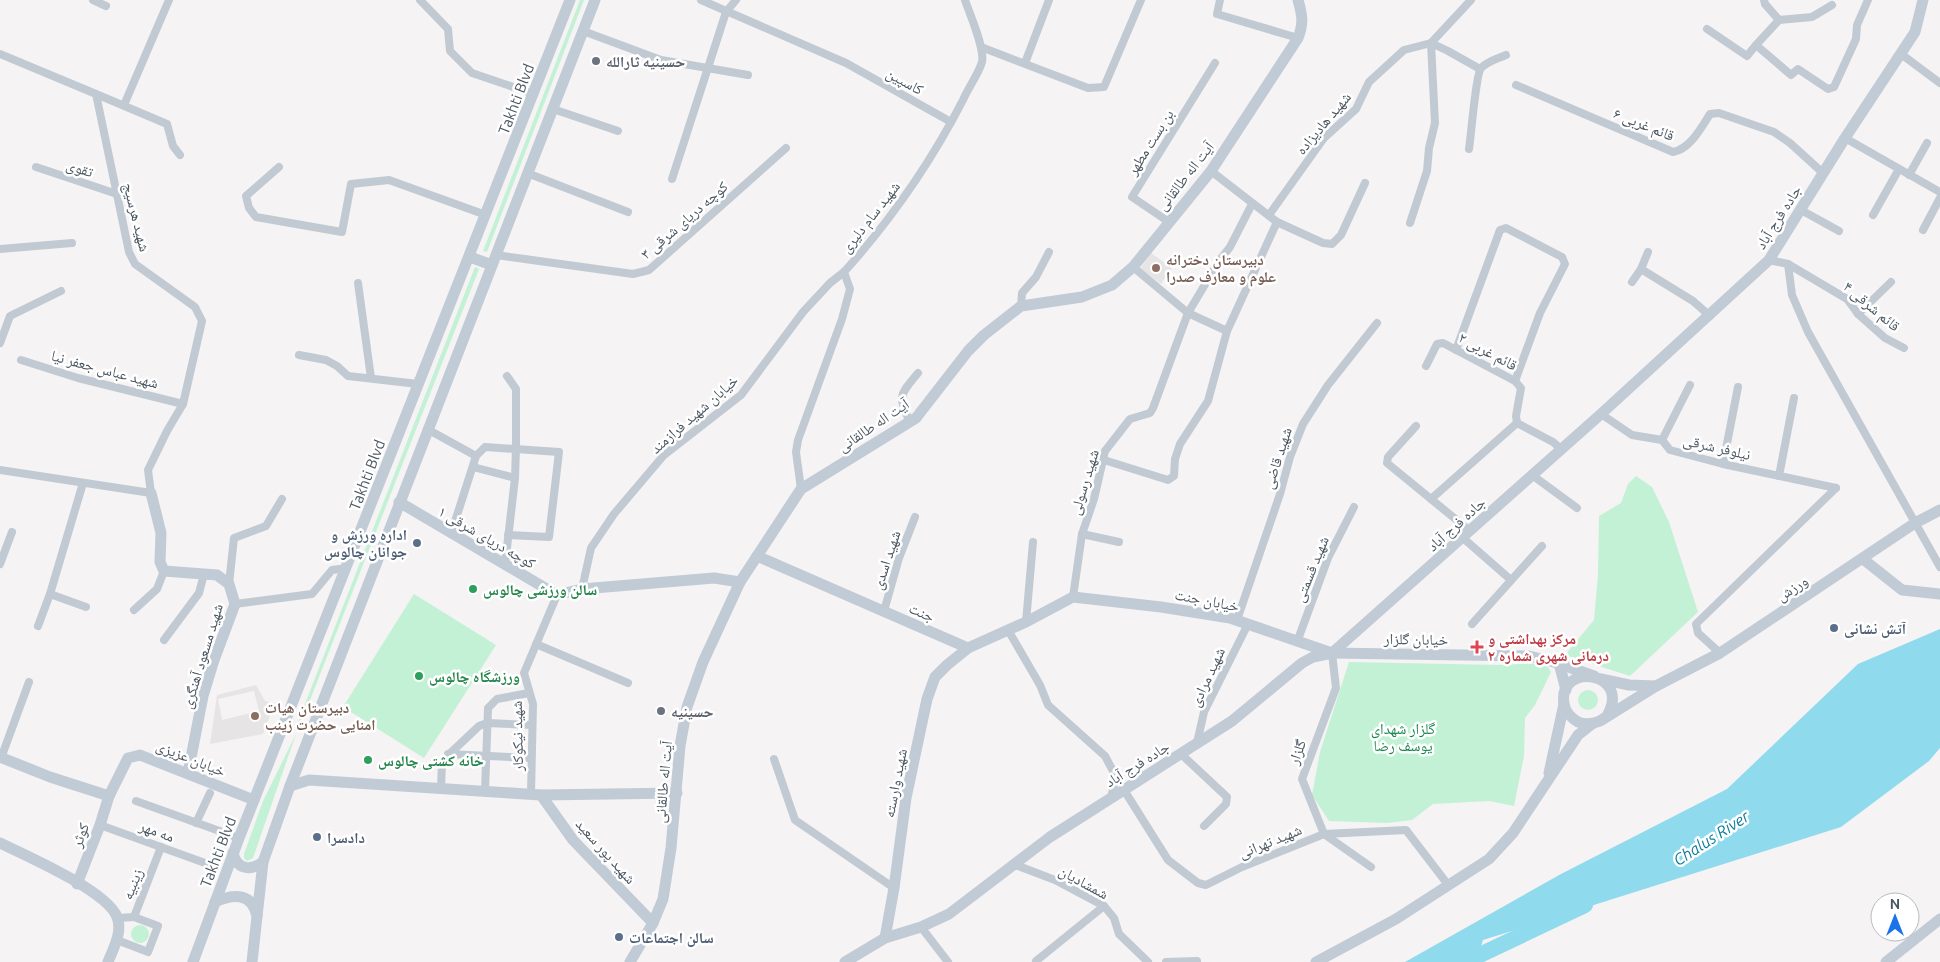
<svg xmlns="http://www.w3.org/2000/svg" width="1940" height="962" font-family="Ubuntu,'Noto Naskh Arabic',sans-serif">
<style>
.education{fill:#e6e4e5;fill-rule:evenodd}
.green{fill:#c3f1d5}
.water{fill:#90daee}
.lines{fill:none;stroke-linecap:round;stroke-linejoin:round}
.river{stroke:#90daee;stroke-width:16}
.street{stroke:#c1cad2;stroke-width:8}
.secondary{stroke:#c1cbd6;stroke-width:11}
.worship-dot{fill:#6b7280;stroke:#fff;stroke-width:2}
.education-dot{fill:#8d6e63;stroke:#fff;stroke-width:2}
.service-dot{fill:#5c6f8a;stroke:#fff;stroke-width:2}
.leisure-dot{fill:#2e9e5b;stroke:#fff;stroke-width:2}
.health-dot{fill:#e0444e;stroke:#fff;stroke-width:2}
.labels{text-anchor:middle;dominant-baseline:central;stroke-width:5;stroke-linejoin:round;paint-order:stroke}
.worship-label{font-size:15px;font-weight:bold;fill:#5b616d;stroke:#fff;text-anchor:start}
.street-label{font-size:15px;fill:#4a5661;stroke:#fff}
.education-label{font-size:15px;font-weight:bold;fill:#785e54;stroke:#fff;text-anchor:start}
.service-label{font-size:15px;font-weight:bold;fill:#4e5e75;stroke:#fff;text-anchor:start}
.leisure-label{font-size:15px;font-weight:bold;fill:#27864d;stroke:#fff;text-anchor:start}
.health-label{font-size:15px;font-weight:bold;fill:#be3a42;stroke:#fff;text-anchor:start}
.park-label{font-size:15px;fill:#17864f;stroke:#fff}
.water-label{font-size:16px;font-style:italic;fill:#0c7c9b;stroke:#fff}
</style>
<rect width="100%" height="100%" fill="#f5f3f3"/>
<!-- education -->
<g class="education">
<path d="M 1151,253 L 1172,268 L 1161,284 L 1140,269 Z"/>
<path d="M 256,685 L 265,701 L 275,703 L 263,734 L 210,744 L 217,695 ZM 254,691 L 259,711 L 222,720 L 218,699 Z"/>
</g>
<!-- green -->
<g class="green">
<path d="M 580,0 L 584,0 L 487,252 L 483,251 Z"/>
<path d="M 475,267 L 479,269 L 301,723 L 298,722 Z"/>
<path d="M 1636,476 L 1652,487 L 1669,522 L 1698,612 L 1630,676 L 1565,655 L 1594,620 L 1598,575 L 1599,516 L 1621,503 L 1628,484 Z"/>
<path d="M 414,594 L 496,645 L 424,758 L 343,707 Z"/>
<path d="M 1349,662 L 1498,665 L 1545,663 L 1551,672 L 1535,705 L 1525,718 L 1524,756 L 1514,806 L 1489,801 L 1433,804 L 1412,820 L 1388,823 L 1329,821 L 1312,795 L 1320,752 Z"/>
<circle cx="1588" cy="700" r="10"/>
<path d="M 296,734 L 253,858 L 247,861 L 244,858 L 244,854 L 263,801 Z"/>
<circle cx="140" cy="934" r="9"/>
</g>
<!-- water -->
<path class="water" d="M 1940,629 L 1940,748 L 1929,761 L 1841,827 L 1483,940 L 1476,962 L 1405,962 L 1561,874 L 1727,789 L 1858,664 Z"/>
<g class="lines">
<!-- river -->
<path class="river" d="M 1465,962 L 1585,905"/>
<!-- street -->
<g class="street">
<path d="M 93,0 L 106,6"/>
<path d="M 420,0 L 448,29 L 450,51 L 472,73 L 534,94"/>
<path d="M 701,0 L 846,63 L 951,122"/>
<path d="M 1220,0 L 1217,14 L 1298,38"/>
<path d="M 1764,0 L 1765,4 L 1779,20"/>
<path d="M 1832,5 L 1812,17 L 1779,20 L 1756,45 L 1791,75 L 1798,69 L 1828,89 L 1834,87 L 1856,39 L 1857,25 L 1868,0"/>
<path d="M 1707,29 L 1747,56 L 1756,45"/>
<path d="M 583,31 L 661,60 L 748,75"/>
<path d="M 981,47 L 1088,88 L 1104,87 L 1141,0"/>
<path d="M 0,54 L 96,94 L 129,252 L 135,264 L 195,307 L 202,321 L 183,404 L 167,431 L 148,470 L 151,493 L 0,470"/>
<path d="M 1901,54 L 1940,83"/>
<path d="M 1025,63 L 1049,0"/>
<path d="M 1516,85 L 1673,152 C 1690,149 1701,128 1710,114 L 1719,113 L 1774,132 L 1790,143 L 1823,173"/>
<path d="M 96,94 L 167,124 L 173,146 L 180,155"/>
<path d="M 124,105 L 169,0"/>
<path d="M 553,109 L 618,131"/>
<path d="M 1845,138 L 1940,192"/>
<path d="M 1469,149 C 1471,136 1476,74 1481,68 C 1488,61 1497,59 1506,55"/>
<path d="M 36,167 L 117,194"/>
<path d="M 279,167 L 246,196 L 249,208 L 256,217 L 342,232 L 351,184 L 389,180 L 486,215"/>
<path d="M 1211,171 L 1277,222 L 1323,243 L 1332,244 L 1341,235 L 1365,183"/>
<path d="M 527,173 L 628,212"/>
<path d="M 1909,175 L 1927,143"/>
<path d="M 672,179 L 726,12 L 736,0"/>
<path d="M 1801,210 L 1839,231"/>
<path d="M 1269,215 L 1324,138 L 1356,109 L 1369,82 L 1404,50 L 1431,43 L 1471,0"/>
<path d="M 1873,215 L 1899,169"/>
<path d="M 1169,222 L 1132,197 L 1215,63"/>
<path d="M 1410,223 L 1427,171 L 1429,148 L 1435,123 L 1431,43 L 1448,51 L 1480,69"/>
<path d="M 1923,230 L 1940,198"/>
<path d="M 0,249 L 72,243"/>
<path d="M 496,255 L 633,274 L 649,270 L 786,148"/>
<path d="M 1769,260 L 1788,264 L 1847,299 L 1858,314 L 1885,338 L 1904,348"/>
<path d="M 1788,264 L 1792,295 L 1808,332 L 1940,567"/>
<path d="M 1133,267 L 1188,313 L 1227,331"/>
<path d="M 1641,269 L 1648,252"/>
<path d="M 1632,282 L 1641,269 L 1693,301 L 1710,316"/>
<path d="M 358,283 L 371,378"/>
<path d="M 1021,306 L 1022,293 L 1036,277 L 1049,252"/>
<path d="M 1858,314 L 1891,282"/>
<path d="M 0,343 L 10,316 L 61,291"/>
<path d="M 1456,350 L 1500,230 L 1506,228 L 1562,257 L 1565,264 L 1540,313 L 1515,381"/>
<path d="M 299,355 L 326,360 L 337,366 L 348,376 L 418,384"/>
<path d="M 21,360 L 78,378 L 183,404"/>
<path d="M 1426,366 L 1437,344 L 1443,343 L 1515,381 L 1521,388 L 1516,416 L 1517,423 L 1553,442 L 1561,449"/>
<path d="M 1601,414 L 1632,435 L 1662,440 L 1670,450 L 1723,464 L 1836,488"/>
<path d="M 910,422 C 897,395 900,395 918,373"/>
<path d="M 1416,426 L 1388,457 L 1387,463 L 1470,531"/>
<path d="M 427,429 L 476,456"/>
<path d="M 1662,440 L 1690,385"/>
<path d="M 1104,460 L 1168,480 L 1174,476 L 1175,459 L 1180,444 L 1208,401 L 1227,331 L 1277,222"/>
<path d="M 1723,464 L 1738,387"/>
<path d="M 473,467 L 515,478"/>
<path d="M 1532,475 L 1577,508"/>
<path d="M 1779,476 L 1794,398"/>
<path d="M 801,489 L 796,452 L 798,440 L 842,319 L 850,289 L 844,272 C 891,220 931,162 963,100 C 968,88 978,75 982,62 C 985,48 970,15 965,0"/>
<path d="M 1431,499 L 1517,423"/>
<path d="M 451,534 L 476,456 L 485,447 L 559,452 L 549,537 L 508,535"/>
<path d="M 1082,534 L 1119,542"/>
<path d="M 1463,538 L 1511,580"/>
<path d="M 0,564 L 12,532"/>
<path d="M 505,565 L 515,478 L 516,447 L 516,389 L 507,376"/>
<path d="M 229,584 L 234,538 L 266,526 L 282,499"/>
<path d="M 582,589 L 591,548 L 614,514 L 664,455 L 741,395 L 803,312 L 830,283 L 844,272"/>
<path d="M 50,594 L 86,607"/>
<path d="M 1073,597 L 1082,534 L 1094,499 L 1105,451 L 1130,419 L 1150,413 L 1153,408 L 1188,313 L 1219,261 L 1230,247 L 1252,204"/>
<path d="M 235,604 L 312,594 L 332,570 L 347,568"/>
<path d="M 134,610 L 157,589 L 164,571"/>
<path d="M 884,611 L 899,558 L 915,517"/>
<path d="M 1237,620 L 1280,494 L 1290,457 L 1303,424 L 1328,385 L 1377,323"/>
<path d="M 1026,622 L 1033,542"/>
<path d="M 1472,624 L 1542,546"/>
<path d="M 38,626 L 50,594 L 83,483"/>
<path d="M 1008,630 L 1040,685 L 1048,705 L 1105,756 L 1113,771 L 1114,785 L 1111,798"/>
<path d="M 164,640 L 199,593 L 204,574"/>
<path d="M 1297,642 L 1328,558 L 1354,507"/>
<path d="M 536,644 L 628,683"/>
<path d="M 1332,653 L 1336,688 L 1302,779 L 1324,834 L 1371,867"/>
<path d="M 1720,653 L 1698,633 L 1696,624 L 1836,488"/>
<path d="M 1197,743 L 1204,712 L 1248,624"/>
<path d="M 448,754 L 531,758"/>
<path d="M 1181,754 L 1227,797 L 1226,804 L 1204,826"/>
<path d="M 1,758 L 29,682"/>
<path d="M 774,759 L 795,820 L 894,888"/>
<path d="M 441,789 L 442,761 L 479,726 L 487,723 L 532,725"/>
<path d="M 1124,790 L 1168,860 L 1198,883 L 1206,885 L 1242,867 L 1324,834 L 1406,830 L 1449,886"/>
<path d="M 485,791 L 488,708 L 497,699 L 529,693"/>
<path d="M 531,794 L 533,704 L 524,673 L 557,595"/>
<path d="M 136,801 L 239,838"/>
<path d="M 196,823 L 210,793"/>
<path d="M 100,825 L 205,863"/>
<path d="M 1013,864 L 1055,880 L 1104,906 L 1114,918 L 1119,934 L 1148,962"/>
<path d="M 118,918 L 134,917 L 161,847"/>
<path d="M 921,927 L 948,962"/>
<path d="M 117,940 L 148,952 L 158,926 L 134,917"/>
<path d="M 1036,961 L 1104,906"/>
<path d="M 1166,962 L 1197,961"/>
</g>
<!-- secondary -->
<g class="secondary">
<path d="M 470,257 L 492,265"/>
<path d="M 151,493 L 161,533 L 160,562 L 164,571 L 217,575 L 229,584 L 235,604 L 214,660 L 203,696 L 188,773"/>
<path d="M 399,502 L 557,595 L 582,589 L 714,578 L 740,582"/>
<path d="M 757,556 L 968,648 L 1026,622 L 1073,597 L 1161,607 L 1230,618 L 1332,653 L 1529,656 L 1554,662 L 1594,676"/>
<path d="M 1863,559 L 1902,590 L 1940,594"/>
<path d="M 1559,663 L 1566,690"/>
<path d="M 1601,679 L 1629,685 L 1656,686"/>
<path d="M 1607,716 C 1633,671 1557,661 1564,704 C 1565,711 1571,718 1578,722 C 1585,725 1593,724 1600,721 L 1656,686 L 1720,653 L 1915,523 L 1940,510"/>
<path d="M 0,757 L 50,777 L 109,796"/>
<path d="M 1549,773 L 1564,704"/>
<path d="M 290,786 L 309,780 L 541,795 L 677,793"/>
<path d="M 541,795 L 573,840 L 653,923"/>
<path d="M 0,843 C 27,856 107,891 117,917 C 123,932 113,949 108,962"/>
<path d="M 233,853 C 237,870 251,871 263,862"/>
<path d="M 77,884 L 100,825 L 109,796 L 128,758 L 140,755 L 254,800"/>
<path d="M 215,902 C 233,894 252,892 257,916"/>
<path d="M 885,938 L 894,888 L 906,798 L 927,699 L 935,677 L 947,665 L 968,648"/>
<path d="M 193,962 L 239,838 L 570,0"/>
<path d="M 252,962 L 263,862 L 290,786 L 595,0"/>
<path d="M 630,962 L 653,923 L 663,899 L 671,848 L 680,746 L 687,707 L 703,662 L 740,582 L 801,489 L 916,418 L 968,351 L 984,335 L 1021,306 L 1082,297 L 1112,285 L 1133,267 L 1211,171 L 1298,38 C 1304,23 1302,14 1298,0"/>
<path d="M 845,962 L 885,938 L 921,927 L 949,914 L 1050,837 L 1232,721 L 1302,663 L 1313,657 L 1332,653 L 1601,414 L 1769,260 L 1845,138 L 1915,32 L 1923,0"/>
<path d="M 1316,962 L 1396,919 L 1489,859 L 1513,833 L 1578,735 L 1592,724"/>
<path d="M 1886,962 L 1940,919"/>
</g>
</g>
<!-- markers -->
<g class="worship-dot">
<circle cx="596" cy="61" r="5"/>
<circle cx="661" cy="711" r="5"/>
</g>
<g class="education-dot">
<circle cx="1156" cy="268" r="5"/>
<circle cx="255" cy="716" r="5"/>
</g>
<g class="service-dot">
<circle cx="417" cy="543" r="5"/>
<circle cx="1834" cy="628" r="5"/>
<circle cx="317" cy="837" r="5"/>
<circle cx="619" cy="937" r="5"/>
</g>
<g class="leisure-dot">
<circle cx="473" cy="589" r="5"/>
<circle cx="419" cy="676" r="5"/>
<circle cx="368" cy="760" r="5"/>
</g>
<path class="health-dot" d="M1474.5 639.5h5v5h5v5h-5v5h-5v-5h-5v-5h5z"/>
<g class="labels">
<!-- worship labels -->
<g class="worship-label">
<text x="606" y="61">حسینیه ثارالله</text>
<text x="671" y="711">حسینیه</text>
</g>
<!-- street labels -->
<g class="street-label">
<text transform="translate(905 81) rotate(29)">کاسپين</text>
<text transform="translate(516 99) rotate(-69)">Takhti Blvd</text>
<text transform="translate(1323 123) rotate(-50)">شهید هادیزاده</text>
<text transform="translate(1644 124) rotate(22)">قائم غربی ۶</text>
<text transform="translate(1150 142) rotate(-58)">بن بست مطهر</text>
<text transform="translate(80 168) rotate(18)">تقوی</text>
<text transform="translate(1185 176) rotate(-52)">آیت اله طالقانی</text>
<text transform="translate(137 217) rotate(76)">شهید هرسیج</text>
<text transform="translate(870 217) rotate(-52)">شهید سام دلیری</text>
<text transform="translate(1778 217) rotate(-58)">جاده فرج آباد</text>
<text transform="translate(684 220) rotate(-41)">کوچه دریای شرقی ۳</text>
<text transform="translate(1872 306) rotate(40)">قائم شرقی ۴</text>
<text transform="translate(1488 351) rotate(28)">قائم غربی ۲</text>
<text transform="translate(105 369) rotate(15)">شهید عباس جعفر نیا</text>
<text transform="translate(694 414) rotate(-41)">خیابان شهید فرازمند</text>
<text transform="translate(873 425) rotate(-34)">آیت اله طالقانی</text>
<text transform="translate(1717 447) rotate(13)">نیلوفر شرقی</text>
<text transform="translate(1277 458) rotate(-72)">شهید قاضی</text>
<text transform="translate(367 475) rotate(-69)">Takhti Blvd</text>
<text transform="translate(1084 482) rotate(-73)">شهید رسولی</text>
<text transform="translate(1456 524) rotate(-42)">جاده فرج آباد</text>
<text transform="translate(487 537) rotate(30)">کوچه دریای شرقی ۱</text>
<text transform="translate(886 560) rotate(-72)">شهید اسدی</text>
<text transform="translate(1311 569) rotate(-68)">شهید قسمتی</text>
<text transform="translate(1792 588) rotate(-33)">ورزش</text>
<text transform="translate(1207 600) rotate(11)">خیابان جنت</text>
<text transform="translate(922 612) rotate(24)">جنت</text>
<text transform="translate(1416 639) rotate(1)">خیابان گلزار</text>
<text transform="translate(202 656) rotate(-73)">شهید مسعود آهنگری</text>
<text transform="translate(1207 677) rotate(-65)">شهید مرادی</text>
<text transform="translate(517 736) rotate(-91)">شهید نیکوکار</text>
<text transform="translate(1297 752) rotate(-70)">گلزار</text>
<text transform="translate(191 758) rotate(22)">خیابان عزیزی</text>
<text transform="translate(1137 764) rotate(-32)">جاده فرج آباد</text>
<text transform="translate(663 782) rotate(-85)">آیت اله طالقانی</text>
<text transform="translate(895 783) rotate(-79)">شهید وارسته</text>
<text transform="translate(157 831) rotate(20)">مه مهر</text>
<text transform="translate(80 835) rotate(-69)">کوثر</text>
<text transform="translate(1270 841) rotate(-22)">شهید تهرانی</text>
<text transform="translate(606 851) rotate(48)">شهید پور سعید</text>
<text transform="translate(218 852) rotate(-69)">Takhti Blvd</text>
<text transform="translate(1084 882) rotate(29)">شمشادیان</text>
<text transform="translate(132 884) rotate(-68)">زینبیه</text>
</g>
<!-- education labels -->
<g class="education-label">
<text x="1166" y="259">دبیرستان دخترانه<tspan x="1166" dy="17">علوم و معارف صدرا</tspan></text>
<text x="265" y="707">دبیرستان هیات<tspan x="265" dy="17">امنایی حضرت زینب</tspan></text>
</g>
<!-- service labels -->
<g class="service-label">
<text x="407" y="534" text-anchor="end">اداره ورزش و<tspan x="407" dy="17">جوانان چالوس</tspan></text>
<text x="1844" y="628">آتش نشانی</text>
<text x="327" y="837">دادسرا</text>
<text x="629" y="937">سالن اجتماعات</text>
</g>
<!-- leisure labels -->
<g class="leisure-label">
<text x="483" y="589">سالن ورزشی چالوس</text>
<text x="429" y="676">ورزشگاه چالوس</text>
<text x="378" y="760">خانه کشتی چالوس</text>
</g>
<!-- health labels -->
<g class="health-label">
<text x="1488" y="638">مرکز بهداشتی و<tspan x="1488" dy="17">درمانی شهری شماره ۲</tspan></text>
</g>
<!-- park labels -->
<g class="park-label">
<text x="1403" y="728">گلزار شهدای<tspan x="1403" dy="17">یوسف رضا</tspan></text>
</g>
<!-- water labels -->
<g class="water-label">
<text transform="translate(1711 838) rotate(-33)">Chalus River</text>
</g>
</g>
<!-- north arrow -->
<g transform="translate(1895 917)"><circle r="24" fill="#ffffff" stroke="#b7bbc0"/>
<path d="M0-4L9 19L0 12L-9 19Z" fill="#1a73e8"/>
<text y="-8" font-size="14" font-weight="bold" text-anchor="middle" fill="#4a5661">N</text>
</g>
</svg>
